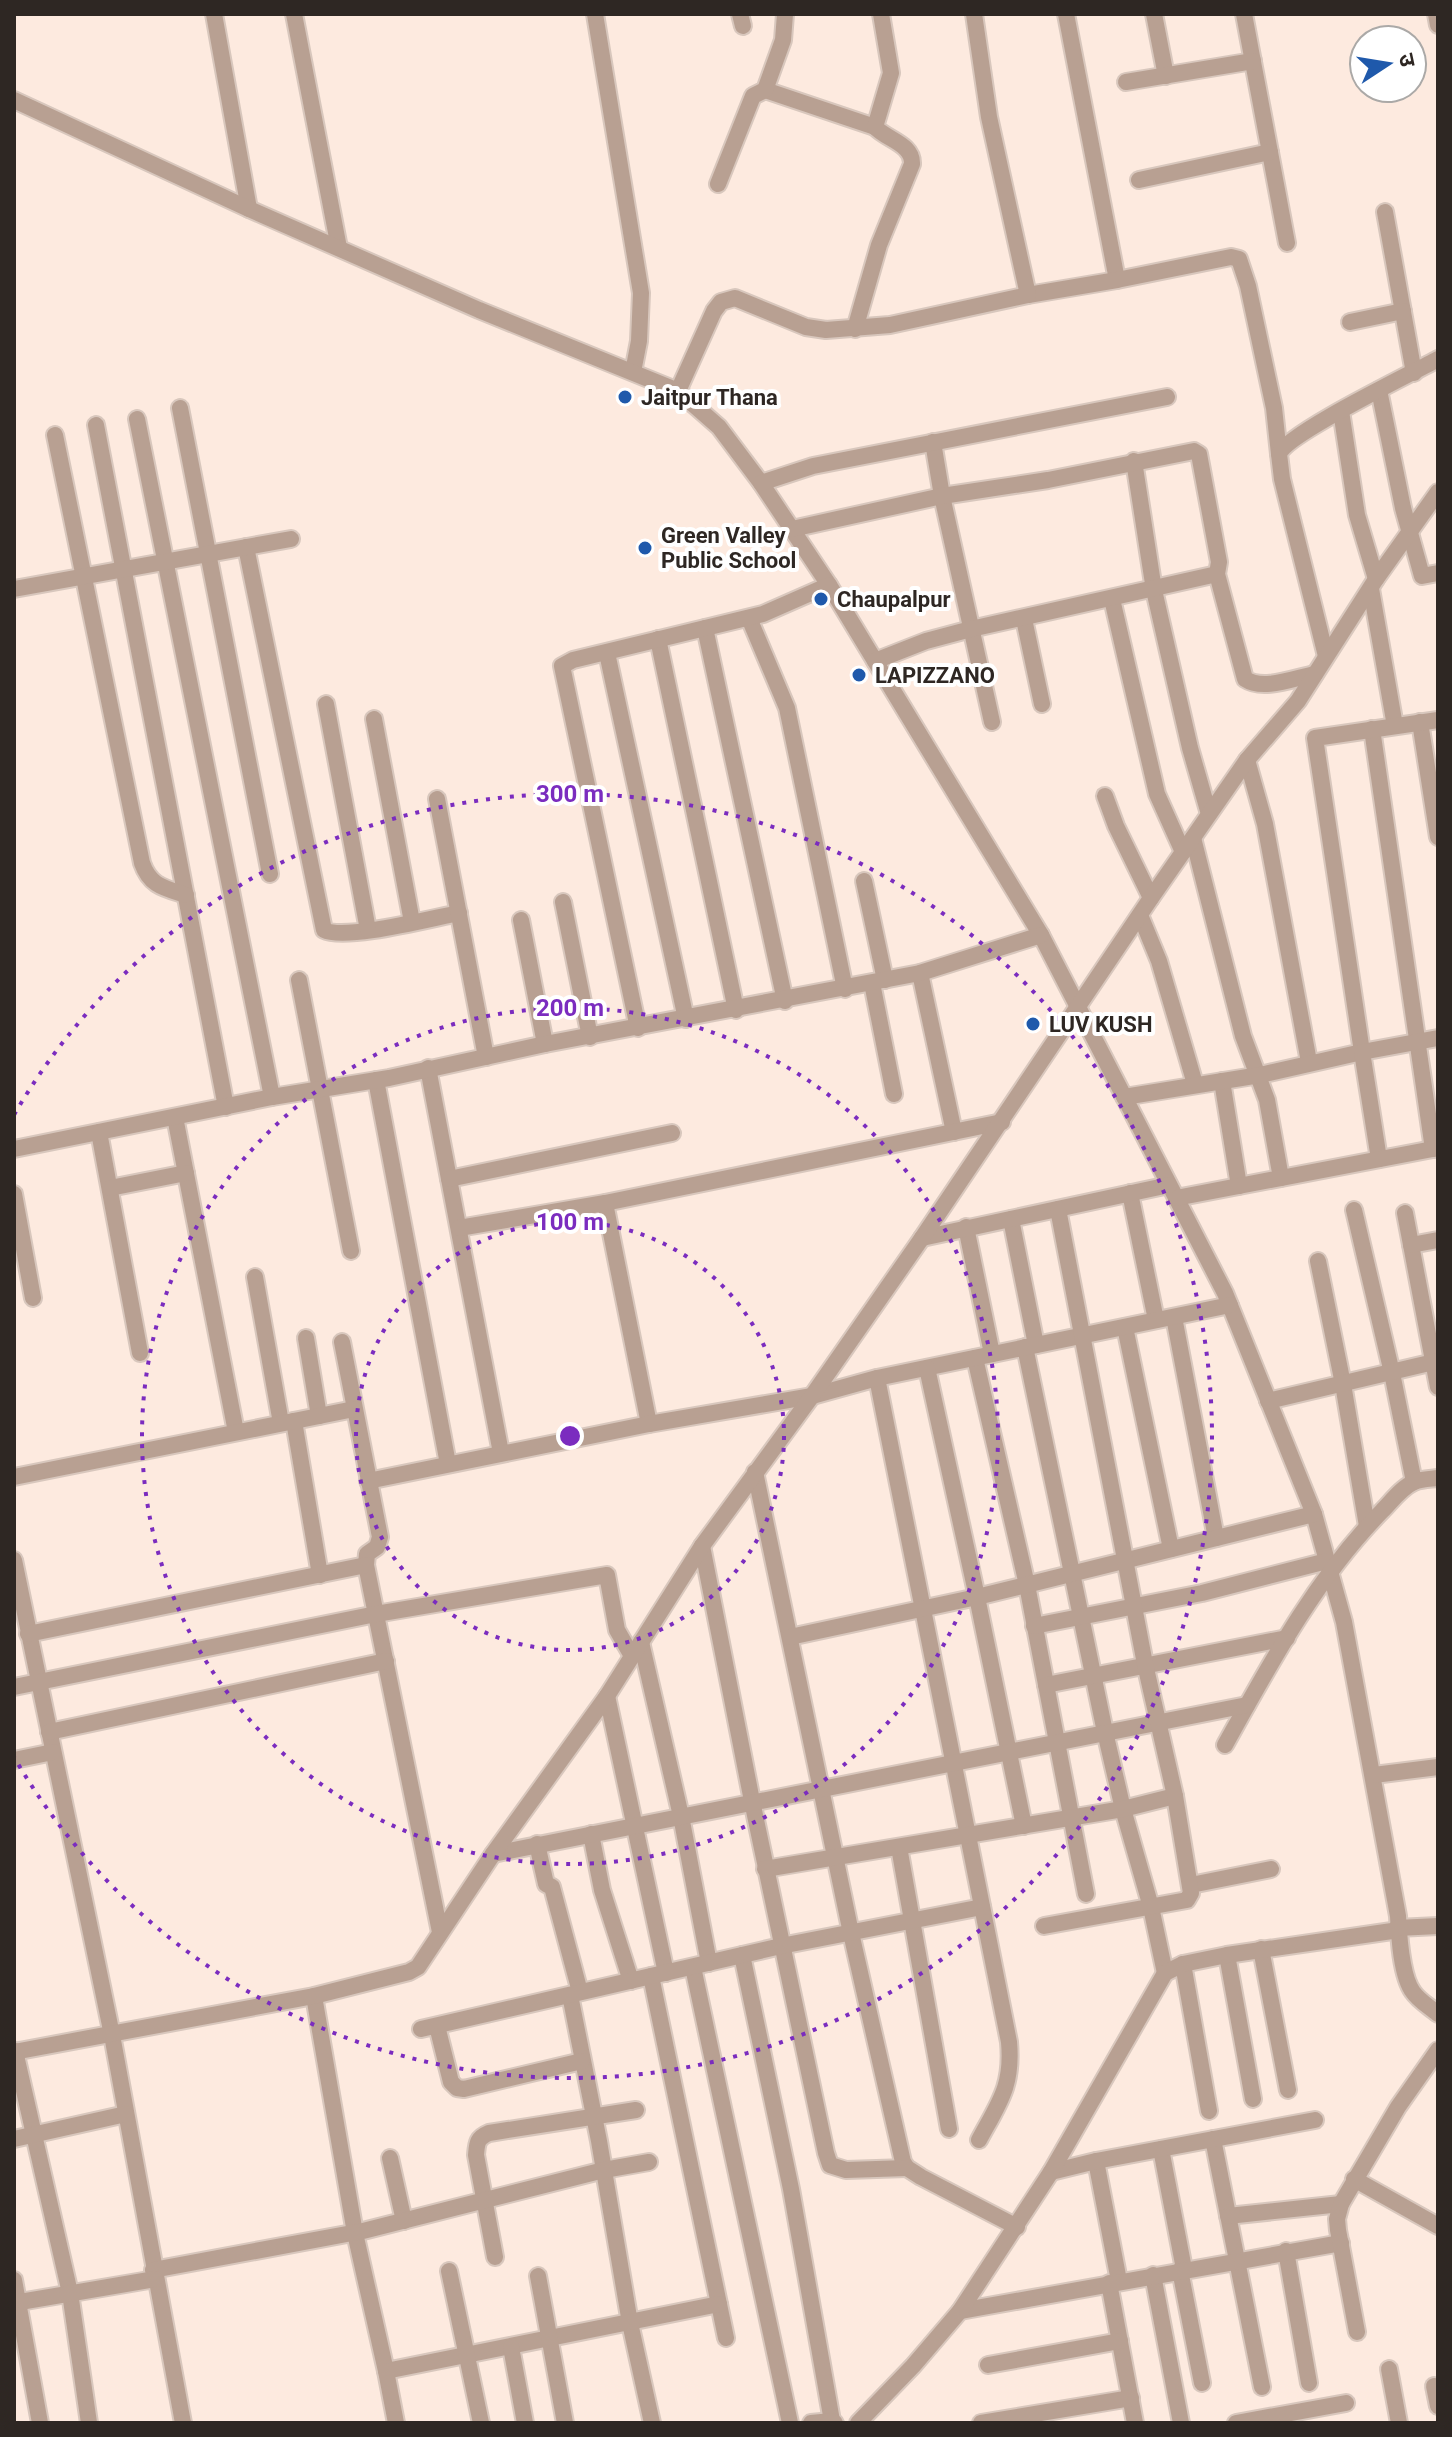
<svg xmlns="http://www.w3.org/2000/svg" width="1452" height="2437" font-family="Roboto,'Noto Sans Devanagari',sans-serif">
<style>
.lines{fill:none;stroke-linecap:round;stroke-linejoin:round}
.minor-casing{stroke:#d8c7bd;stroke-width:20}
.minor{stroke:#b8a092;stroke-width:16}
.ring{fill:none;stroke:#7b2cbf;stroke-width:4;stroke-dasharray:4 8}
.poi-dot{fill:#1f59ab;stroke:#fff;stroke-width:3}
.labels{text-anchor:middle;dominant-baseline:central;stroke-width:8;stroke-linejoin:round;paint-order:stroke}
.poi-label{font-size:22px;font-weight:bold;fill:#2e2723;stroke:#fff;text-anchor:start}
.centre{fill:#7b2cbf;stroke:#fff;stroke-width:4}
.ring-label{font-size:24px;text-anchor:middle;font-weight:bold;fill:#7b2cbf;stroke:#fff;stroke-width:8;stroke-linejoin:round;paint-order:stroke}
</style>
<rect width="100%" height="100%" fill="#fdeadf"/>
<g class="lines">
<!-- minor casing -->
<g class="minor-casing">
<g id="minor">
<path d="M 214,14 L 249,209"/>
<path d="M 294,14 L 339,248"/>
<path d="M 595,14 L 641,293 L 639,341 L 633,372"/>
<path d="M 740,14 L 743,26"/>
<path d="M 1066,14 L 1117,280"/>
<path d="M 1154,14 L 1166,76"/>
<path d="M 1244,14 L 1287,243"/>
<path d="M 1436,14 L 1438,25"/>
<path d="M 1126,82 L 1253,61"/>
<path d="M 765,90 L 875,127"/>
<path d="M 14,100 L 249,209 L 479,310 L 678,391 L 719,427 L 761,483 L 829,585 L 1041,935 L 1225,1293 L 1314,1514 L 1344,1622 L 1398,1916 C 1399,1935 1401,1976 1413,1992 C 1419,2001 1430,2007 1438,2014"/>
<path d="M 1139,180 L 1270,152"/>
<path d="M 718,184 L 753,96 L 765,90 L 783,40 L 785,14"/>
<path d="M 1385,212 L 1414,373"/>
<path d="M 1028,295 L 1117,280 L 1231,257 L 1239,259 L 1248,286 L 1274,408 L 1279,454"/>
<path d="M 1350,322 L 1403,311"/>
<path d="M 855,329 L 879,245 L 912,164 C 913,144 887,140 875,127 L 891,73 L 881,14"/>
<path d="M 1379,390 L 1403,508 L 1422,576 L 1438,573"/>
<path d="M 678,391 L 714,311 L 721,302 L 735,298 L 806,327 L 826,330 L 890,325 L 1028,295 L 989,117 L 974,14"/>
<path d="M 180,408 L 270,874"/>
<path d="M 1341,411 L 1357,515 L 1376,579"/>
<path d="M 137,419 L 272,1097"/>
<path d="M 96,425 L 226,1107"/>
<path d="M 55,435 L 142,863 C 150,886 164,888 186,895"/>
<path d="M 933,442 L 942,496 L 992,722"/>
<path d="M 1134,461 L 1154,590 L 1190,748 L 1209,814"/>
<path d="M 761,483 L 813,466 L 1167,397"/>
<path d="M 792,529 L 942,496 L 1048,480 L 1194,451 L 1199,454 L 1219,562 L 1217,574 L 1245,679 C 1263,691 1294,678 1315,674"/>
<path d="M 246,547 L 324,930 C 345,941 432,918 459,913"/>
<path d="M 14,589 L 291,539"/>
<path d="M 1371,589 L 1395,726"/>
<path d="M 1112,599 L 1157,794 L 1183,852"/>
<path d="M 749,618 L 787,708 L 845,989"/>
<path d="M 1024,619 L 1042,704"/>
<path d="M 705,628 L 785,1001"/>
<path d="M 658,639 L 736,1010"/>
<path d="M 607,653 L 686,1019"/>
<path d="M 1326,656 L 1282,479 L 1279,454 C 1288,433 1411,374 1438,359"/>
<path d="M 875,661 L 926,641 L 971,629 L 1217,574"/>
<path d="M 326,704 L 368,930"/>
<path d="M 374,719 L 412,922"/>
<path d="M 1420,722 L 1438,837"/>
<path d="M 1372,729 L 1433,1149"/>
<path d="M 1247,760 L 1265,824 L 1309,1062"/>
<path d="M 1105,796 L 1116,826 L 1151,898"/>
<path d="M 437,799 L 486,1057"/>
<path d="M 1193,838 L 1243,1036 L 1267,1100 L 1281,1178"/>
<path d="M 864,881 L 885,980"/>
<path d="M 563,902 L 590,1037"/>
<path d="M 1140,915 L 1159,961 L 1195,1084"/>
<path d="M 521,920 L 545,1044"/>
<path d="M 920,973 L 954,1132"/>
<path d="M 299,980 L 351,1251"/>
<path d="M 872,983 L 894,1094"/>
<path d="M 638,1028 L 562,666 L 573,660 L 763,614 L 829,585"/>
<path d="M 428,1068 L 501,1453"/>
<path d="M 376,1080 L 448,1464"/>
<path d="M 1222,1081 L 1239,1186"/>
<path d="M 1124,1097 L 1260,1075 L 1362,1052 L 1315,738 L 1438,720"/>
<path d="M 175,1117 L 236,1432"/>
<path d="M 99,1132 L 140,1353"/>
<path d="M 14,1149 L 272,1097 L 389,1078 L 545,1044 L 920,973 L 1041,935"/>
<path d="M 1379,1159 L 1362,1052 L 1438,1038"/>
<path d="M 449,1179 L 672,1133"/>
<path d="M 110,1188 L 186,1173"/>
<path d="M 1130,1193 L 1156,1320"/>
<path d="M 14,1194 L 33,1298"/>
<path d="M 1176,1198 L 1438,1148"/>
<path d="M 605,1203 L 649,1424"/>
<path d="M 1354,1210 L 1392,1373 L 1414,1482"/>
<path d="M 1405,1213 L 1438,1387"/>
<path d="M 1011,1219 L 1036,1345"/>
<path d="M 966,1227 L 992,1354"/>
<path d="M 459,1228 L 605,1203 L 1002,1122"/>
<path d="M 922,1238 L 1169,1185"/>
<path d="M 1411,1245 L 1438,1240"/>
<path d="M 1318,1261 L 1343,1384 L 1367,1526"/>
<path d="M 255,1277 L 281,1423"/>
<path d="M 1174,1317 L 1216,1538"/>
<path d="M 1125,1327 L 1171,1549"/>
<path d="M 306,1338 L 319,1416"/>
<path d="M 342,1342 L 380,1537 L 377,1547 L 367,1554 L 366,1565 L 440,1932"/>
<path d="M 1025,1347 L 1105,1732 L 1123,1809 L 1151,1907 L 1165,1973"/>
<path d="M 975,1358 L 1027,1585 L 1086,1894"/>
<path d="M 877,1378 L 1009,2042 C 1013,2086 999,2103 979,2140"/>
<path d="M 1268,1401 L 1438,1361"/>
<path d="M 294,1421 L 320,1575"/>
<path d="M 755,1472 L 851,1933 L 903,2162 L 907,2168 L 921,2177 L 1017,2227"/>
<path d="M 14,1477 L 354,1409"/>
<path d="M 368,1481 L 649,1424 L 812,1396 L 877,1378 L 1230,1305"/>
<path d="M 702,1546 L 752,1801 L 826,2153 L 830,2165 L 846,2170 L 907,2168"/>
<path d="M 14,1560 L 112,2035 L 183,2423"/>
<path d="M 1034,1626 L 1202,1593 L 1327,1561"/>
<path d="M 28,1634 L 366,1565"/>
<path d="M 790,1637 L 977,1597 L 927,1368"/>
<path d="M 641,1642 L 681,1816 L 709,1963"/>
<path d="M 1046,1685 L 1287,1638"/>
<path d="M 14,1687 L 376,1614 L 607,1575 L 617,1630 L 632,1656"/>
<path d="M 607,1696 L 666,1973"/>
<path d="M 49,1732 L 386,1661"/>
<path d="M 1225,1745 C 1270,1664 1316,1578 1382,1511 C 1391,1502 1401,1488 1414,1482 C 1421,1479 1430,1479 1438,1478"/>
<path d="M 14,1760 L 53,1752"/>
<path d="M 1374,1775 L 1438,1767"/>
<path d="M 1024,1826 L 977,1597 L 1314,1514"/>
<path d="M 591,1834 L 602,1890 L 631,1981"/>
<path d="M 537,1844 L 546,1884 L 552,1887 L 580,1992"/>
<path d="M 899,1847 L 949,2129"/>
<path d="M 493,1854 L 1247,1705"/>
<path d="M 765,1869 L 1123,1809 L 1175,1796"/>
<path d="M 1191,1885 L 1271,1869"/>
<path d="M 1044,1926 L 1187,1900 L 1191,1893 L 1175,1796 L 1145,1664 L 1058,1209"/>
<path d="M 1261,1949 L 1288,2090"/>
<path d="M 742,1955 L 791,2189 L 832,2421"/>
<path d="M 1227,1955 L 1253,2099"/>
<path d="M 1183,1964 L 1209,2111"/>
<path d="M 693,1967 L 790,2423"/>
<path d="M 651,1976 L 726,2338"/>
<path d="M 570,1995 L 599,2141 L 630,2323 L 652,2423"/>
<path d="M 314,1996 L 355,2233 L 386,2371 L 719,2304"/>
<path d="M 437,2026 L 451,2082 L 457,2088 L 464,2089 L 582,2061"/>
<path d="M 421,2029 L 781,1946 L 982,1907"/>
<path d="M 15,2051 L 70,2293 L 89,2423"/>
<path d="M 14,2052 L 314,1996 L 409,1972 L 418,1967 L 493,1854 L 607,1696 L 702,1546 L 812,1396 L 922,1238 L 1151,898 L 1247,760 L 1298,701 L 1376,579 L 1438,492"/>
<path d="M 14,2139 L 126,2114"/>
<path d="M 1213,2139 L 1262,2387"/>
<path d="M 1161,2149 L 1184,2269"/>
<path d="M 390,2158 L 404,2221"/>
<path d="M 1096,2161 L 1119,2281"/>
<path d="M 1051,2172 L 1096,2161 L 1315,2120"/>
<path d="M 1354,2179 L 1438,2226"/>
<path d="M 1228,2216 L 1341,2204"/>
<path d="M 1286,2251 L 1309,2383"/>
<path d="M 495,2257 L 476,2155 C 477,2143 477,2138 489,2133 L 636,2110"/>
<path d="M 153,2270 L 363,2231 L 604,2170 L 649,2162"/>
<path d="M 1180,2270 L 1202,2383"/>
<path d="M 449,2271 L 481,2423"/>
<path d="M 1153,2275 L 1181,2423"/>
<path d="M 538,2276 L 565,2423"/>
<path d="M 14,2280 L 40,2423"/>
<path d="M 1109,2283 L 1135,2423"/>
<path d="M 14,2303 L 155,2279"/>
<path d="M 960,2311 L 1341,2243"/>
<path d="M 1357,2332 L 1338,2230 L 1337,2219 L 1341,2204 L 1398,2107 L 1438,2050"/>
<path d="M 511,2347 L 525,2423"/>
<path d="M 988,2365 L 1120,2341"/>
<path d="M 1389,2369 L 1399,2423"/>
<path d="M 386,2371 L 396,2423"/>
<path d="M 1434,2386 L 1438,2406"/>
<path d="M 811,2423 L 832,2421 L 835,2423"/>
<path d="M 858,2423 L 913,2366 L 960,2311 L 1051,2172 L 1165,1973 L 1183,1964 L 1227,1955 L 1392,1931 L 1397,1928 L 1438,1926"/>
<path d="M 981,2423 L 1131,2398"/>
<path d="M 1236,2423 L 1346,2403"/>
</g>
</g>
<!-- minor -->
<use href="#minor" class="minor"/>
</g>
<!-- distance rings -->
<g class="ring">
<circle cx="570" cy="1436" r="214"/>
<circle cx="570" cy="1436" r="428"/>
<path d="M14 1115A642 642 0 1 1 14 1757"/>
</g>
<!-- markers -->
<g class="poi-dot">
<circle cx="625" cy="397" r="8"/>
<circle cx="645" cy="548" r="8"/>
<circle cx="821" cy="599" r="8"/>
<circle cx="859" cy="675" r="8"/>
<circle cx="1033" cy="1024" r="8"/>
</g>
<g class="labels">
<!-- poi labels -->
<g class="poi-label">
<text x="641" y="397">Jaitpur Thana</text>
<text x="661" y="535">Green Valley<tspan x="661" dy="25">Public School</tspan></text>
<text x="837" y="599">Chaupalpur</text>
<text x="875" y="675">LAPIZZANO</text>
<text x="1049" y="1024">LUV KUSH</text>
</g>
</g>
<circle cx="570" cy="1436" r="12" class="centre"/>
<g class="ring-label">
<text x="570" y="802">300 m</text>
<text x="570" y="1016">200 m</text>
<text x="570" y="1230">100 m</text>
</g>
<!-- border -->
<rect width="1452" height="2437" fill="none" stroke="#2e2723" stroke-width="32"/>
<!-- north arrow -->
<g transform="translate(1388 64) rotate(78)"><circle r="38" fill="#ffffff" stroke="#aba9a7" stroke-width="2"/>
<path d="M0-6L14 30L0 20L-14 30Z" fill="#1f59ab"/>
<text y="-12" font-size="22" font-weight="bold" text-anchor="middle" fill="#2e2723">उ</text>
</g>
</svg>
